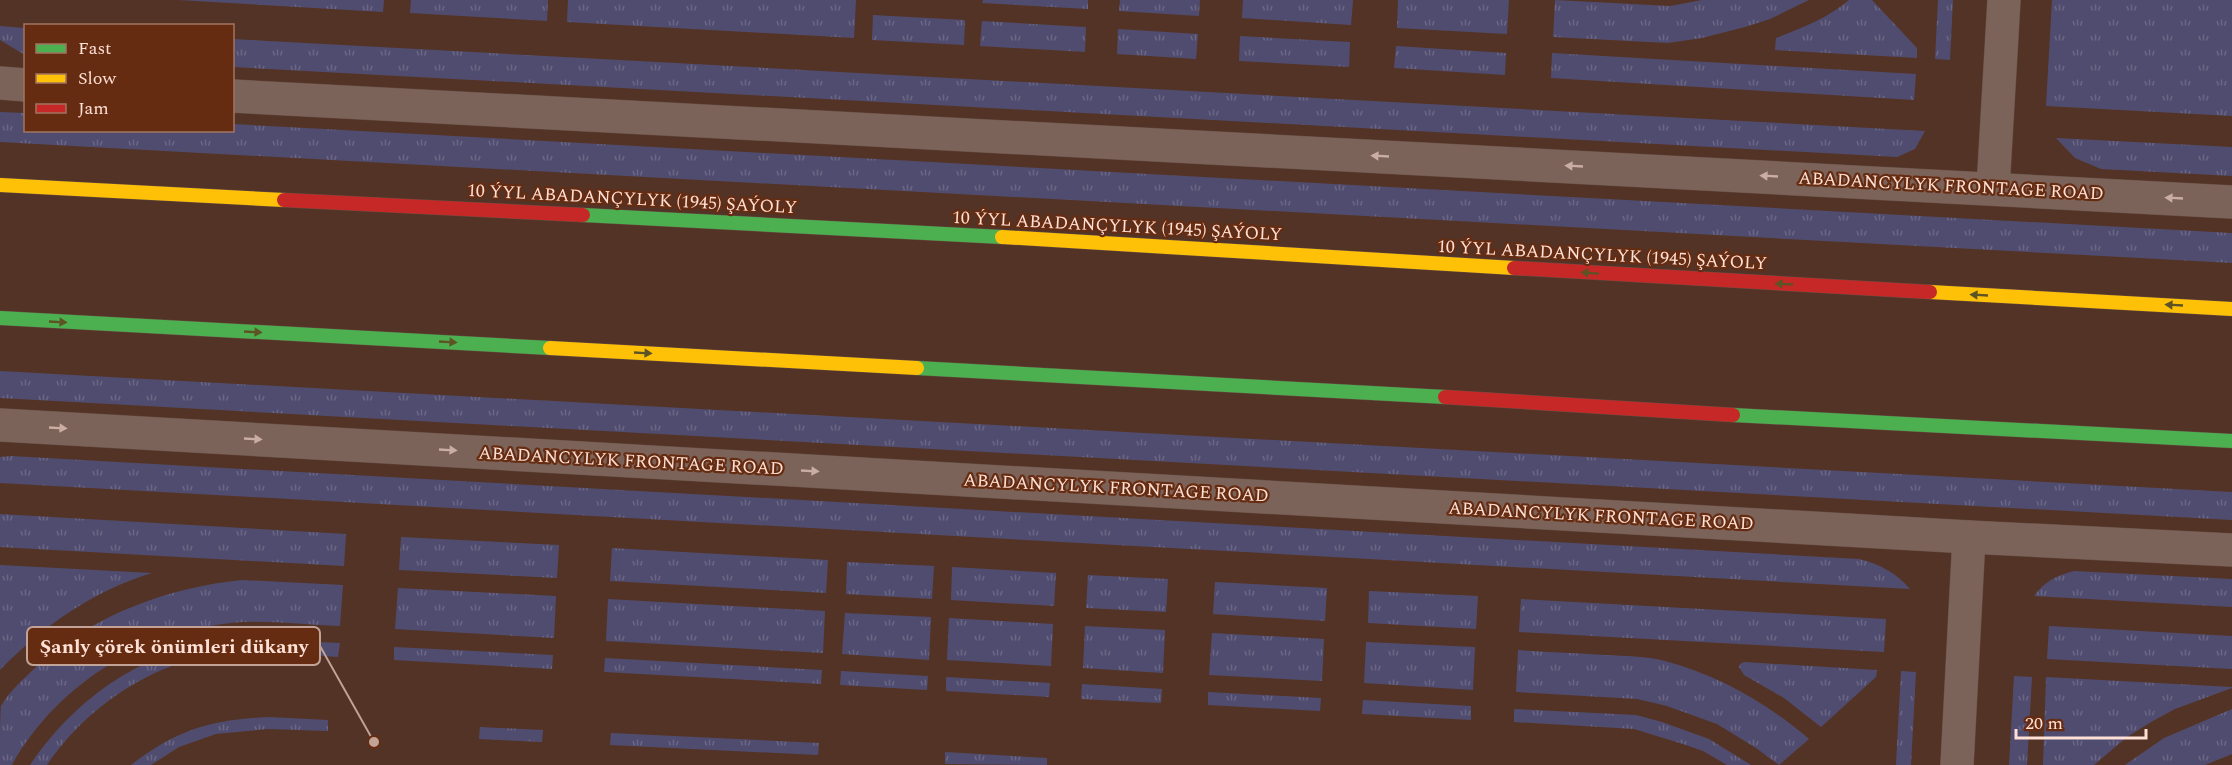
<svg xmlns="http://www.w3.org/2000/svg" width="2232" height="765" font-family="Spectral,serif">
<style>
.grass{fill:url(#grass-tufts)}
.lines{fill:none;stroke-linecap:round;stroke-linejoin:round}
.street-casing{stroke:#654d43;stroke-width:34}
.fast-casing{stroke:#654d43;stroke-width:15}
.slow-casing{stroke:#654d43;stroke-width:15}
.jam-casing{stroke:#654d43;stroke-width:15}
.street{stroke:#7c635a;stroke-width:33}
.fast{stroke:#4caf50;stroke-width:14}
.slow{stroke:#ffc107;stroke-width:14}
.jam{stroke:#c62828;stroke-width:14}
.oneway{fill:#caaea4}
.oneway2{fill:#5e5325}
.labels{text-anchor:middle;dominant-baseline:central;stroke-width:4.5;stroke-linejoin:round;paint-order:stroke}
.street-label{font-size:18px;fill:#fee0d5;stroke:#662c12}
.leader{fill:none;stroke:#c2a397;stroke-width:2}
.callout-dot{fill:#c2a397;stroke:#662c12;stroke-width:2}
.callout{fill:#662c12;stroke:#c2a397;stroke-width:2}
.callout-label{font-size:20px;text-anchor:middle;font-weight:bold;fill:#fee0d5}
</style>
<defs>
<pattern id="grass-tufts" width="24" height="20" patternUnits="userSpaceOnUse" patternTransform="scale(1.5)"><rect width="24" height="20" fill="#504c70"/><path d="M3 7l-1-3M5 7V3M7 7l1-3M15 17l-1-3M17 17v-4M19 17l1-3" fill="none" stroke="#6a6684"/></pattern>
</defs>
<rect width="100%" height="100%" fill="#533325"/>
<!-- grass -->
<g class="grass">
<path d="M 178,0 L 384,0 L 383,12 Z"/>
<path d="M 411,0 L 548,0 L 547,21 L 410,13 Z"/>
<path d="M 568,0 L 856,0 L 854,38 L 567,22 Z"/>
<path d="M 983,0 L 1088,0 L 1088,9 L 982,3 Z"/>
<path d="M 1120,0 L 1200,0 L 1199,16 L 1119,11 Z"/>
<path d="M 1243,0 L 1353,0 L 1351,25 L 1242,18 Z"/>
<path d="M 1398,0 L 1509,0 L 1507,34 L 1397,28 Z"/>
<path d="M 1555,0 L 1670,6 L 1702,0 L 1809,0 L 1770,19 L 1745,27 L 1702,38 L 1668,43 L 1553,37 Z"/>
<path d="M 1849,0 L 1872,0 L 1917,48 L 1917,58 L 1775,50 L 1776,38 C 1802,28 1828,18 1849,0 Z"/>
<path d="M 1938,0 L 1953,0 L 1950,60 L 1935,59 Z"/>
<path d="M 2052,0 L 2232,0 L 2232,116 L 2046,106 Z"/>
<path d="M 873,15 L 965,20 L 964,45 L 872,40 Z"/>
<path d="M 982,21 L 1086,27 L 1085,52 L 980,46 Z"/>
<path d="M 0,26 L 25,28 L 25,55 L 0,40 Z"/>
<path d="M 1118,29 L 1198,34 L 1196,59 L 1117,54 Z"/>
<path d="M 1240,36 L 1350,42 L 1349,67 L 1239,61 Z"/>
<path d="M 232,39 L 233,39 L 1925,131 L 1915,149 L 1897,157 L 233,67 Z"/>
<path d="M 1396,46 L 1506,53 L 1505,75 L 1394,68 Z"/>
<path d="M 1552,53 L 1916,74 L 1914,100 L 1551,78 Z"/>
<path d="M 0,112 L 25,113 L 26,130 L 232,130 L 233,124 L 2232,233 L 2232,263 L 0,142 Z"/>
<path d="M 2056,138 L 2232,147 L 2232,176 L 2101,169 L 2075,158 Z"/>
<path d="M 0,371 L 2232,492 L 2232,520 L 0,398 Z"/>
<path d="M 11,456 L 1859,559 C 1880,564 1896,573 1910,589 L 0,483 L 0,457 Z"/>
<path d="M 0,514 L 346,534 L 344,566 L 0,547 Z"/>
<path d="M 401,537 L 559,545 L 557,578 L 399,570 Z"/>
<path d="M 612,548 L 828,560 L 826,593 L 610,581 Z"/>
<path d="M 847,562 L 934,566 L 932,599 L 846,594 Z"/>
<path d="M 0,565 L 152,573 C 93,591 43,626 0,670 Z"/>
<path d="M 952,567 L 1056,573 L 1054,606 L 951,600 Z"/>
<path d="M 2074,571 L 2232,579 L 2232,607 L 2034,596 C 2044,582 2057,575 2074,571 Z"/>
<path d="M 1088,575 L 1168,579 L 1166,612 L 1086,608 Z"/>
<path d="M 242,580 L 343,585 L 340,626 C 308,625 276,621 244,622 C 150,627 58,682 12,765 L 0,765 C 0,754 0,714 1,706 C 10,690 26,677 38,665 C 96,614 166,588 242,580 Z"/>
<path d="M 1215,582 L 1327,588 L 1325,621 L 1213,614 Z"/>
<path d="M 398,588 L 556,596 L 554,638 L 395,629 Z"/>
<path d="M 1369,591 L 1478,596 L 1476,629 L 1368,623 Z"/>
<path d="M 608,599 L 825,611 L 823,653 L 606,641 Z"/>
<path d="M 1521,599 L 1886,619 L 1884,652 L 1519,632 Z"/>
<path d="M 845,613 L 931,617 L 929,660 L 842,654 Z"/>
<path d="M 949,618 L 1053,624 L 1051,666 L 947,660 Z"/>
<path d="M 1085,626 L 1165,630 L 1163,673 L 1083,668 Z"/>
<path d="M 2049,626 L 2232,636 L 2232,669 L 2047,659 Z"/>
<path d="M 1212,633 L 1324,639 L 1322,681 L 1209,675 Z"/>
<path d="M 244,639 L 340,643 L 338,657 C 302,655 265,650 229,653 C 156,659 87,706 47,765 L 30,765 C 81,691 153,644 244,639 Z"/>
<path d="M 1366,642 L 1475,647 L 1473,690 L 1364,683 Z"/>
<path d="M 394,647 L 553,655 L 552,669 L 394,660 Z"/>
<path d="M 1518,650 C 1547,652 1576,653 1605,655 C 1625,656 1645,656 1665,661 C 1718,675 1767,703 1809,739 L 1779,765 L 1756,748 L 1717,724 L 1667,706 L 1637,699 L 1516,692 Z"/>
<path d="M 605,658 L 822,670 L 821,684 L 604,672 Z"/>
<path d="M 1744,662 L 1877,670 L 1876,677 L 1821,727 L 1784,698 L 1744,675 L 1739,667 L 1740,664 Z"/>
<path d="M 841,671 L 928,676 L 927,690 L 840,685 Z"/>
<path d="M 1901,671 L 1916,672 L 1911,765 L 1896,765 Z"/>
<path d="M 2014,676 L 2032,677 L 2027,765 L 2009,765 Z"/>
<path d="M 946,677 L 1050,683 L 1049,697 L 946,691 Z"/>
<path d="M 2046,677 L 2232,687 L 2232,688 L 2175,709 L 2151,722 L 2127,737 L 2094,765 L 2043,765 Z"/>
<path d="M 1082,684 L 1162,689 L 1161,703 L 1081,699 Z"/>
<path d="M 1208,692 L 1321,698 L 1320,711 L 1208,705 Z"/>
<path d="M 1363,700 L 1471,706 L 1471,720 L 1362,714 Z"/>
<path d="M 1514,709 L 1636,715 L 1662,722 L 1709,739 L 1751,765 L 1727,765 L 1703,751 L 1683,744 L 1634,729 L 1514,722 Z"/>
<path d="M 2232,709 L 2232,754 L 2205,765 L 2125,765 L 2164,738 Z"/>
<path d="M 269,717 L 328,720 L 328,731 L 268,729 L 216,734 L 179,747 L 151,765 L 131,765 C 178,729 211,720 269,717 Z"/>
<path d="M 480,727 L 543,730 L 542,742 L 479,739 Z"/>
<path d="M 611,733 L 819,743 L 818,755 L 610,745 Z"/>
<path d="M 945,752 L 1047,758 L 1047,765 L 945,764 Z"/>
</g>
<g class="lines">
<!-- street casing -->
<g class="street-casing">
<g id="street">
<path d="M 0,83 L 26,85"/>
<path d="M 232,96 L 2232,202"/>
<path d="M 1993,188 L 2004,0"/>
<path d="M 0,425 L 1969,537 L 2232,550"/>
<path d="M 1957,765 L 1969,537"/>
</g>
</g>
<!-- fast casing -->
<g class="fast-casing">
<g id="fast">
<path d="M 583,215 L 1002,237"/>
<path d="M 0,318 L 550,348"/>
<path d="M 917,368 L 1445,397"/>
<path d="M 1733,415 L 2232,441"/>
</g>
</g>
<!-- slow casing -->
<g class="slow-casing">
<g id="slow">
<path d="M 0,185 L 284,200"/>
<path d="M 1002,237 L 1514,268"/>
<path d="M 1930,292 L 2232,309"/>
<path d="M 550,348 L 917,368"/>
</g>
</g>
<!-- jam casing -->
<g class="jam-casing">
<g id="jam">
<path d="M 284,200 L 583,215"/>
<path d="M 1514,268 L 1930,292"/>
<path d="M 1445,397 L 1733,415"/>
</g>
</g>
<!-- street -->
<use href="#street" class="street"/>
<!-- fast -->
<use href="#fast" class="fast"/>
<!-- slow -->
<use href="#slow" class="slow"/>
<!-- jam -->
<use href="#jam" class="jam"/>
</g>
<!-- one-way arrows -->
<defs><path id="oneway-solid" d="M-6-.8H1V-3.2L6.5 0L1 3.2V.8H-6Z" transform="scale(1.5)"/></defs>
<g class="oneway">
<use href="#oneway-solid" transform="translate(1380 156) rotate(-177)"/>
<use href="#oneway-solid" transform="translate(1574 166) rotate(-177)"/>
<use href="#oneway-solid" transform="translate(1769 176) rotate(-177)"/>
<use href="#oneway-solid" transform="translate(2174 198) rotate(-177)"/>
<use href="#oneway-solid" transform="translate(58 428) rotate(3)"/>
<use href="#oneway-solid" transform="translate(253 439) rotate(3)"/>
<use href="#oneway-solid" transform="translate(448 450) rotate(3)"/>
<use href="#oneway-solid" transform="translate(810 471) rotate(3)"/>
</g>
<g class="oneway2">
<use href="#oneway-solid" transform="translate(1590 273) rotate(-176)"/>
<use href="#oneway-solid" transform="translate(1784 284) rotate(-177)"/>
<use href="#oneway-solid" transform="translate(1979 295) rotate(-177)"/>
<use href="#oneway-solid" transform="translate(2174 305) rotate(-177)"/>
<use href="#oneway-solid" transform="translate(58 322) rotate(3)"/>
<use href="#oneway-solid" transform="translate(253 332) rotate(3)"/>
<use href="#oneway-solid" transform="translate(448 342) rotate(3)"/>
<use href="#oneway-solid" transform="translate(643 353) rotate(3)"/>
</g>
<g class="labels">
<!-- street labels -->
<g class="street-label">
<text transform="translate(1951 186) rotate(3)">ABADANCYLYK FRONTAGE ROAD</text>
<text transform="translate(632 199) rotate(3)">10 ÝYL ABADANÇYLYK (1945) ŞAÝOLY</text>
<text transform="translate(1117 226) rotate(3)">10 ÝYL ABADANÇYLYK (1945) ŞAÝOLY</text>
<text transform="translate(1602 255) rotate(3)">10 ÝYL ABADANÇYLYK (1945) ŞAÝOLY</text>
<text transform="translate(631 461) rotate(3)">ABADANCYLYK FRONTAGE ROAD</text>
<text transform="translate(1116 488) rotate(3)">ABADANCYLYK FRONTAGE ROAD</text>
<text transform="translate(1601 516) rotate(3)">ABADANCYLYK FRONTAGE ROAD</text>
</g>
</g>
<!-- callouts -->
<path class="leader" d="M374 742L320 646"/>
<circle class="callout-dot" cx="374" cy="742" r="6"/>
<rect class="callout" x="27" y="627" width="293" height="38" rx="6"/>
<g class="callout-label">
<text x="174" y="653">Şanly çörek önümleri dükany</text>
</g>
<!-- legend -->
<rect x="24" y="24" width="210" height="108" fill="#662c12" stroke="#a37460" stroke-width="1.5"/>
<rect x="36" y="44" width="30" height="9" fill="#4caf50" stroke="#a37460" stroke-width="1.5"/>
<text x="78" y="54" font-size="18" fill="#fee0d5">Fast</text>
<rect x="36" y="74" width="30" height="9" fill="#ffc107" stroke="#a37460" stroke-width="1.5"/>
<text x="78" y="84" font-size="18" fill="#fee0d5">Slow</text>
<rect x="36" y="104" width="30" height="9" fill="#c62828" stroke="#a37460" stroke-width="1.5"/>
<text x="78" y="114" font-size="18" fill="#fee0d5">Jam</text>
<!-- scale -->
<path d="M2016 729v9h130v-9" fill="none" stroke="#fee0d5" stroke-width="3"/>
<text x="2025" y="729" font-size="18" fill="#fee0d5" stroke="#662c12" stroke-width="4.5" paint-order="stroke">20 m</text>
</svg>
